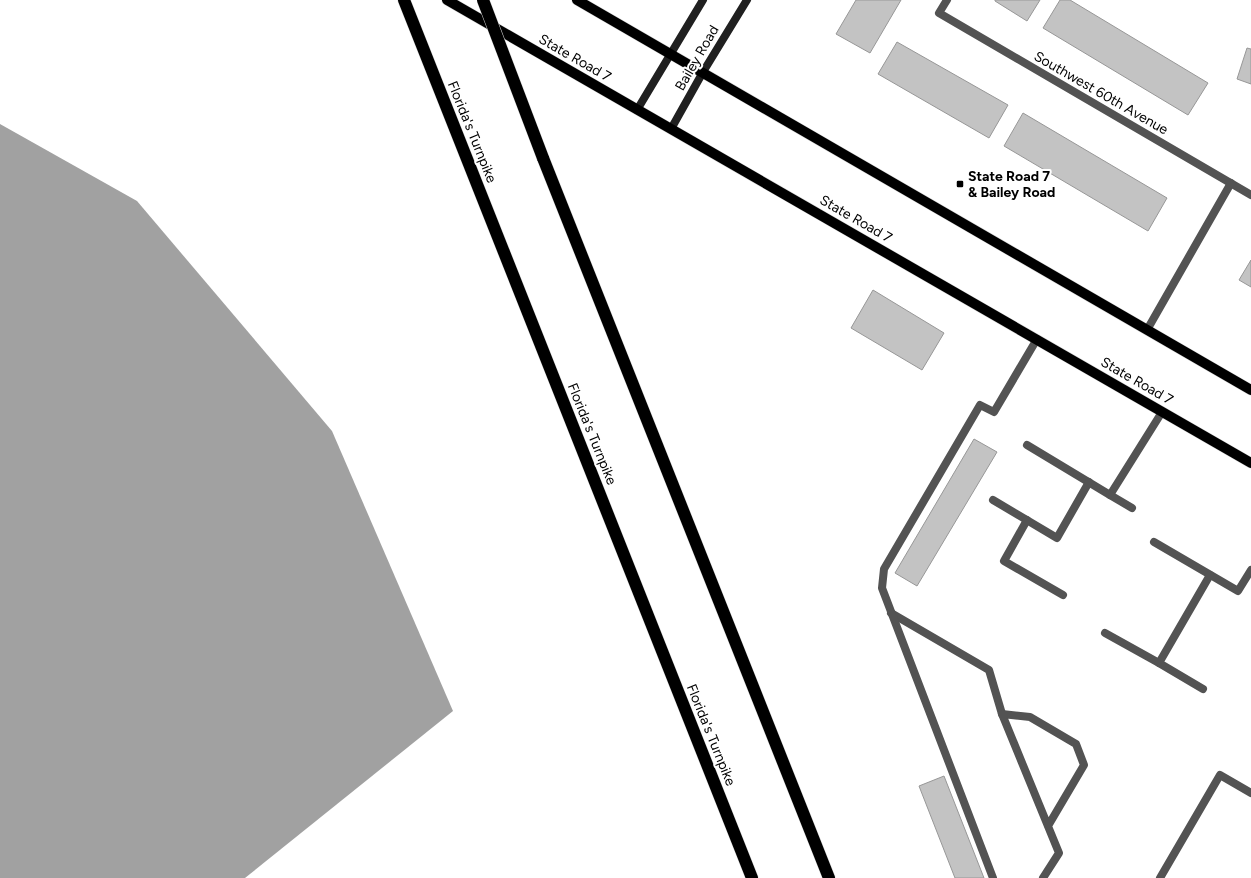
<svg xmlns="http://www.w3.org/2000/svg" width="1251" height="878" font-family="Figtree,sans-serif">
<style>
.water{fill:#a1a1a1}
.building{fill:#c3c3c3;stroke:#979797}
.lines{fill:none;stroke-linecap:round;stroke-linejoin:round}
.primary-casing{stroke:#dbdbdb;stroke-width:11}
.highway-casing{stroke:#dbdbdb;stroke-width:13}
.lane{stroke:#535353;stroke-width:8}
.street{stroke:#535353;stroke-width:8}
.secondary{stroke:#202020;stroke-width:8}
.primary{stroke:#000;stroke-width:10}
.highway{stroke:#000;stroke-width:12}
.highway-bridge-casing{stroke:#dbdbdb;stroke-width:13;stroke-linecap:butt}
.highway-bridge{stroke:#000;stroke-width:12}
.poi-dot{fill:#000;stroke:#fff;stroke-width:1.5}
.labels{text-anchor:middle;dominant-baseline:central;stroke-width:4;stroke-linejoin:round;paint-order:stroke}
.street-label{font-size:14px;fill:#000;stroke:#fff}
.poi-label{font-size:14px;font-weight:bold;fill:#000;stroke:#fff;text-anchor:start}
</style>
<rect width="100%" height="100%" fill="#fff"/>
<!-- water -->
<path class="water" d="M 0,124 L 137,201 L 332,431 L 453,711 L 245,878 L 0,878 Z"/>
<!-- building -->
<g class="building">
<path d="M 856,0 L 901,0 L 870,53 L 836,34 Z"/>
<path d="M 995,0 L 1040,0 L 1027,21 L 995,1 Z"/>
<path d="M 1060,0 L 1070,0 L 1208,83 L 1188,115 L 1043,28 Z"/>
<path d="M 897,42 L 1008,105 L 989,138 L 878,74 Z"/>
<path d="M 1247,48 L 1251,49 L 1251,84 L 1237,79 Z"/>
<path d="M 1023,113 L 1167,198 L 1148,231 L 1004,146 Z"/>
<path d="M 1251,260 L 1251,287 L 1239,280 Z"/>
<path d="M 873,290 L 944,333 L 922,370 L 851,328 Z"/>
<path d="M 974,439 L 997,452 L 917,586 L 895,573 Z"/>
<path d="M 944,776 L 984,878 L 955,878 L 919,786 Z"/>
</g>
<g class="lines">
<!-- primary casing -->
<g class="primary-casing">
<g id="primary">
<path d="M 447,0 L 1251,463"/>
<path d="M 577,0 L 1251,390"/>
</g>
</g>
<!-- highway casing -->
<g class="highway-casing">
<g id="highway">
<path d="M 404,0 L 752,878"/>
<path d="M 543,158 L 829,878"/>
</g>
</g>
<!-- lane -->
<g class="lane">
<path d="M 1027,445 L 1110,495 L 1162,412"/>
<path d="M 1110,495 L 1132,508"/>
<path d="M 993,500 L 1057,538 L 1089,482"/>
<path d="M 1027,520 L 1004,561 L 1063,595"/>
<path d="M 1154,542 L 1238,591 L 1251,570"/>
<path d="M 891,613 L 989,670 L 1002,714"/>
<path d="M 1105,633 L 1159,663"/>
<path d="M 1203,689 L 1159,663 L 1210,575"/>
<path d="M 993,878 L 882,588 L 884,569 L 980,405 L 994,412 L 1037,339"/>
<path d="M 1043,878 L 1059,853 L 1002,714 L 1030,717 L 1076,744 L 1084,765 L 1048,826"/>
</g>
<!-- street -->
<g class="street">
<path d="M 947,0 L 939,13 L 1251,195"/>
<path d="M 1147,330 L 1231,183"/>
<path d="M 1160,878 L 1220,775 L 1251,793"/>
</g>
<!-- secondary -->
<g class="secondary">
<path d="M 637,110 L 703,0"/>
<path d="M 671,129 L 703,72 L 747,0"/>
</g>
<!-- primary -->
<use href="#primary" class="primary"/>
<!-- highway -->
<use href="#highway" class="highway"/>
<!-- highway-bridge casing -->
<g class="highway-bridge-casing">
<path id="highway-bridge" d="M 483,0 L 543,158"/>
</g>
<!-- highway-bridge -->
<use href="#highway-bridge" class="highway-bridge"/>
</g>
<!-- markers -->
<rect class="poi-dot" x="956" y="180" width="8" height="8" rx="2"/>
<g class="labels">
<!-- street labels -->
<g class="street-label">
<text transform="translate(575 58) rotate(30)">State Road 7</text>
<text transform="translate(697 58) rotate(-60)">Bailey Road</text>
<text transform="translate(1101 93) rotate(30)">Southwest 60th Avenue</text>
<text transform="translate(472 132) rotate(68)">Florida's Turnpike</text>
<text transform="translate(856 219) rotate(30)">State Road 7</text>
<text transform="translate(1137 381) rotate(30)">State Road 7</text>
<text transform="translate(592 434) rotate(68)">Florida's Turnpike</text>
<text transform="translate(711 735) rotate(68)">Florida's Turnpike</text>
</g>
<!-- poi labels -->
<g class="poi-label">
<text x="968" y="176">State Road 7<tspan x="968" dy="16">&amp; Bailey Road</tspan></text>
</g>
</g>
</svg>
